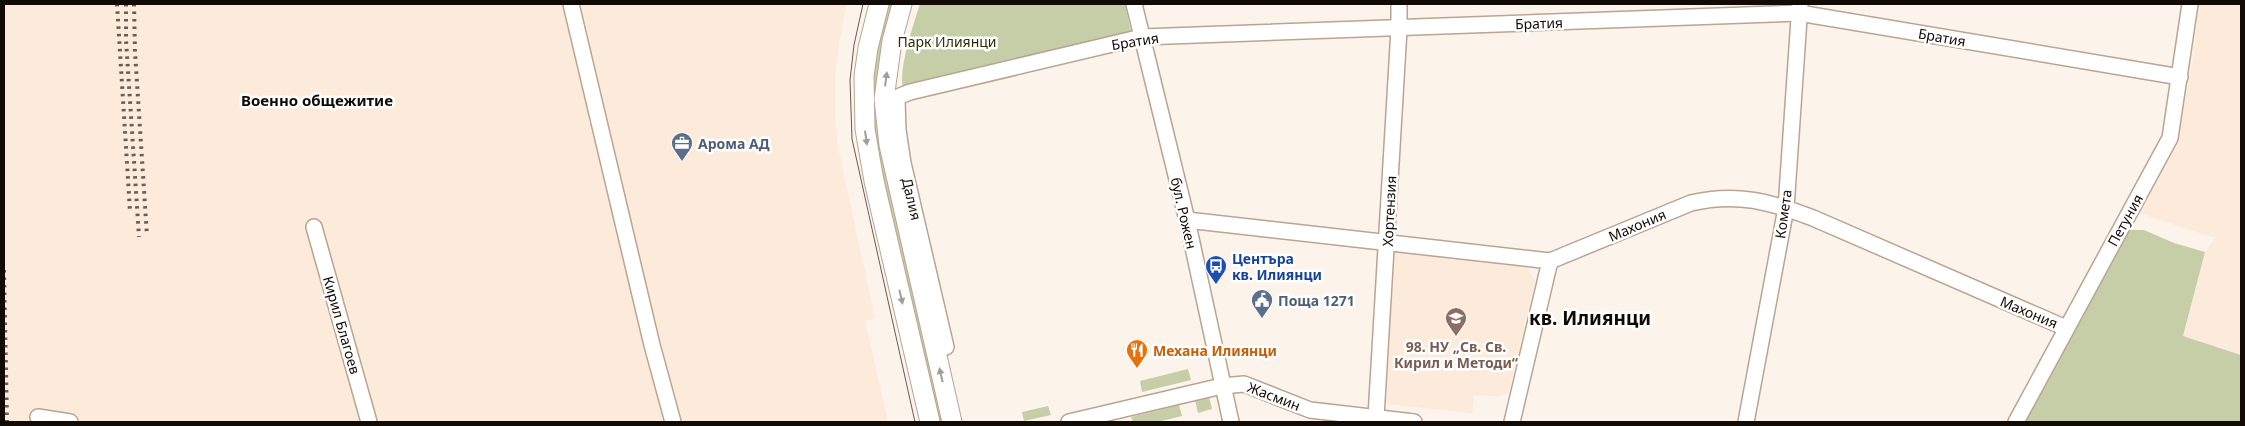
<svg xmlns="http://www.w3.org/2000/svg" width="2245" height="426" font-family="'Noto Sans',sans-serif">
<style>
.built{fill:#fceadb}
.green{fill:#c6cea7}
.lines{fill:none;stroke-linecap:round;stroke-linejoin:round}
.minor-casing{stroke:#baa492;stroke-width:18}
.major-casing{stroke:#baa492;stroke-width:21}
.minor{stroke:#fff;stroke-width:15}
.major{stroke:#fff;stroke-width:19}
.tram{stroke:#655d57;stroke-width:1}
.rail{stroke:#655d57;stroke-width:4;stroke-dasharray:2.5 5;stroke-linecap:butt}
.oneway{fill:#a09d9b}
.labels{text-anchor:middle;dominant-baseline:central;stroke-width:5;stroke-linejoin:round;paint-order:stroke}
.street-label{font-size:14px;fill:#120b05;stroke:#fff}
.park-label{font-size:14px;fill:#292f02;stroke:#fff}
.service-label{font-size:14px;font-weight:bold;fill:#4e5e75;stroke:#fff;text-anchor:start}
.transit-label{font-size:14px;font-weight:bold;fill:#164399;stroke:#fff;text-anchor:start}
.education-label{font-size:14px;font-weight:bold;fill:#785e54;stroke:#fff}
.food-label{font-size:14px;font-weight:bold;fill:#c56008;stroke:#fff;text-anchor:start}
.neighbourhood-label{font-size:15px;font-weight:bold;fill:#120b05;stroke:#fff}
.district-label{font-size:19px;font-weight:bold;fill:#120b05;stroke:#fff}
</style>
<rect width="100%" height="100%" fill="#fcf3eb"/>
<!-- built -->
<g class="built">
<path d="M 4,4 L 847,4 L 840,37 L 835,74 L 835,120 L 838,147 L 875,318 L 865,320 L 888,422 L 4,422 Z"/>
<path d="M 2199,4 L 2241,4 L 2241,355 L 2183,336 L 2205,252 L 2215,238 L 2139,213 L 2177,146 L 2193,57 Z"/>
<path d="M 1395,252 L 1527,267 L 1535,281 L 1508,394 L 1495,396 L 1474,395 L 1472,413 L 1387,404 L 1386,400 Z"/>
</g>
<!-- green -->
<g class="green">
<path d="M 887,4 L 894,4 L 876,108 L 879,138 L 944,422 L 936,422 L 891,224 L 870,110 L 874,67 Z"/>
<path d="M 920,4 L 1125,4 L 1131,32 L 903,87 C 898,70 914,22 920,4 Z"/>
<path d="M 2128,230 L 2144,230 L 2174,243 L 2205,252 L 2183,336 L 2241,355 L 2241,422 L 2024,422 Z"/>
<path d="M 1188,369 L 1191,380 L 1142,392 L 1140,381 Z"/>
<path d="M 1209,397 L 1212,409 L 1198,413 L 1195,400 Z"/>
<path d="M 1179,405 L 1182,416 L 1157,422 L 1133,422 L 1131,417 Z"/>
<path d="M 1048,406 L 1051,415 L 1024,421 L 1022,412 Z"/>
</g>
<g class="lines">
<!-- minor casing -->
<g class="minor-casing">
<g id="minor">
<path d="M 571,4 L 652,345 L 673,422"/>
<path d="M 1134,4 L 1187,220 L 1231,422"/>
<path d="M 1187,220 L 1550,261 L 1691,203 C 1737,192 1771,202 1813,218 L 2066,328"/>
<path d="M 314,227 L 369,422"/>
<path d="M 946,347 L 903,163 L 898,130 L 897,100 L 900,96 L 910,92 L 1142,37 L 1799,13 L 2180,77"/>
<path d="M 38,417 L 70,422"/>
<path d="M 1376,417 L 1399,29 L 1399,4"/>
<path d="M 1069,422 L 1222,386 L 1244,384 L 1310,410 L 1414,422"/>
<path d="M 1512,422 L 1550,261"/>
<path d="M 1746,422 L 1786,208 L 1800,4"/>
<path d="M 2016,422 L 2170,138 L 2190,4"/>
</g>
</g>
<!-- major casing -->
<g class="major-casing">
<g id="major">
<path d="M 879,4 L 868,48 L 864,76 L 865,129 L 874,181 L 930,422"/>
<path d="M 902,4 L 892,41 L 884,99 L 889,145 L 952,422"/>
</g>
</g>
<!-- minor -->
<use href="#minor" class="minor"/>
<!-- major -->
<use href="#major" class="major"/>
<!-- tram -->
<path class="tram" d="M 863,4 L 854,45 L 850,80 L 852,139 L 915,422"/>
<!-- rail -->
<g class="rail">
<path d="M 117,4 L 130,211"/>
<path d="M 126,4 L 126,40 L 139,237"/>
<path d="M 134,4 L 135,52 L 147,236"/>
<path d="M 4,270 L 7,422"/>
</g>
</g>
<!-- one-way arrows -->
<defs><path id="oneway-solid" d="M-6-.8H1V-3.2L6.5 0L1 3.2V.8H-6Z" transform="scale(1.25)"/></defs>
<g class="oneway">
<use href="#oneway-solid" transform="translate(886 79) rotate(-83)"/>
<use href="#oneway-solid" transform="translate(866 138) rotate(82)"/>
<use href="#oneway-solid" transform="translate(901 297) rotate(77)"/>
<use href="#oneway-solid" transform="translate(941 375) rotate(-103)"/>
</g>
<!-- icons -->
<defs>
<g id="office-pin" transform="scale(1.125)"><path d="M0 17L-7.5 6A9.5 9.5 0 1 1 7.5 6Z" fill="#5c6f8a" stroke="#fff"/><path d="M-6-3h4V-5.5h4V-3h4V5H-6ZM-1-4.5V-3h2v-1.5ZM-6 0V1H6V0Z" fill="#fff"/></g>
<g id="bus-pin" transform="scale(1.125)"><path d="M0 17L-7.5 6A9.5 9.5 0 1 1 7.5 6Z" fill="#1a4fb4" stroke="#fff"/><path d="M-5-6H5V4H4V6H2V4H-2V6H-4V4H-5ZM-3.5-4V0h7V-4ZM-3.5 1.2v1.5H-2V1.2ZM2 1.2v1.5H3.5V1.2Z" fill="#fff"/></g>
<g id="civic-pin" transform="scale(1.125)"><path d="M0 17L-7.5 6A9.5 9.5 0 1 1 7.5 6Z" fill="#5c6f8a" stroke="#fff"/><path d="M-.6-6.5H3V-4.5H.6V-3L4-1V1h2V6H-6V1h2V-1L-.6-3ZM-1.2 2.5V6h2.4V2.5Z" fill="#fff"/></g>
<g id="school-pin" transform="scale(1.125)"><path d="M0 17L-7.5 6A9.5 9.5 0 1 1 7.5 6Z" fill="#8d6e63" stroke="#fff"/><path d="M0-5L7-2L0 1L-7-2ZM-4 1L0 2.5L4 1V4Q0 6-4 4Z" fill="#fff"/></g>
<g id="restaurant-pin" transform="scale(1.125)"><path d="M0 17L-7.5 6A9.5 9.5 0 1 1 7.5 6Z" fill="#e8710a" stroke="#fff"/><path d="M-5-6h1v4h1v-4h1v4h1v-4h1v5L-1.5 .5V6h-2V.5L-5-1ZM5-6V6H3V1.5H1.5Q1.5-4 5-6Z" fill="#fff"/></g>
</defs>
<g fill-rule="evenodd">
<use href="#office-pin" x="682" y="143"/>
<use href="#bus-pin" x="1216" y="266"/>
<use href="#civic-pin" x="1262" y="300"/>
<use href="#school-pin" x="1456" y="318"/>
<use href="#restaurant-pin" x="1137" y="350"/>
</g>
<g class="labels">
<!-- street labels -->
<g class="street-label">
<text transform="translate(1539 23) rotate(-2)">Братия</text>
<text transform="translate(1942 37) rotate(10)">Братия</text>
<text transform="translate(1135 41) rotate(-9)">Братия</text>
<text transform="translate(912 199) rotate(77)">Далия</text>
<text transform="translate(1389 211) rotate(-87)">Хортензия</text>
<text transform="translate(1184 213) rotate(77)">бул. Рожен</text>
<text transform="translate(1783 214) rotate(-82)">Комета</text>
<text transform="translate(2125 220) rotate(-61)">Петуния</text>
<text transform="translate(1637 225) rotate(-23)">Махония</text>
<text transform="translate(2029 312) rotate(23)">Махония</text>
<text transform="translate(342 325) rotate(74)">Кирил Благоев</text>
<text transform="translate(1274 396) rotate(21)">Жасмин</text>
</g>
<!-- park labels -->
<g class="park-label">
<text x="947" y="41">Парк Илиянци</text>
</g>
<!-- service labels -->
<g class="service-label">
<text x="698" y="143">Арома АД</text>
<text x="1278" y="300">Поща 1271</text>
</g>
<!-- transit labels -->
<g class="transit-label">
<text x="1232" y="258">Центъра<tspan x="1232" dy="16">кв. Илиянци</tspan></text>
</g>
<!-- education labels -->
<g class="education-label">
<text x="1456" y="346">98. НУ „Св. Св.<tspan x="1456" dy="16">Кирил и Методи“</tspan></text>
</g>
<!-- food labels -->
<g class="food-label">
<text x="1153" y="350">Механа Илиянци</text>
</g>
<!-- neighbourhood labels -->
<g class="neighbourhood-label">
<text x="317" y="100">Военно общежитие</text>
</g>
<!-- district labels -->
<g class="district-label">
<text x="1590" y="318">кв. Илиянци</text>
</g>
</g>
<!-- border -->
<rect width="2245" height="426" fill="none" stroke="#120b05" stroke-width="10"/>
</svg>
